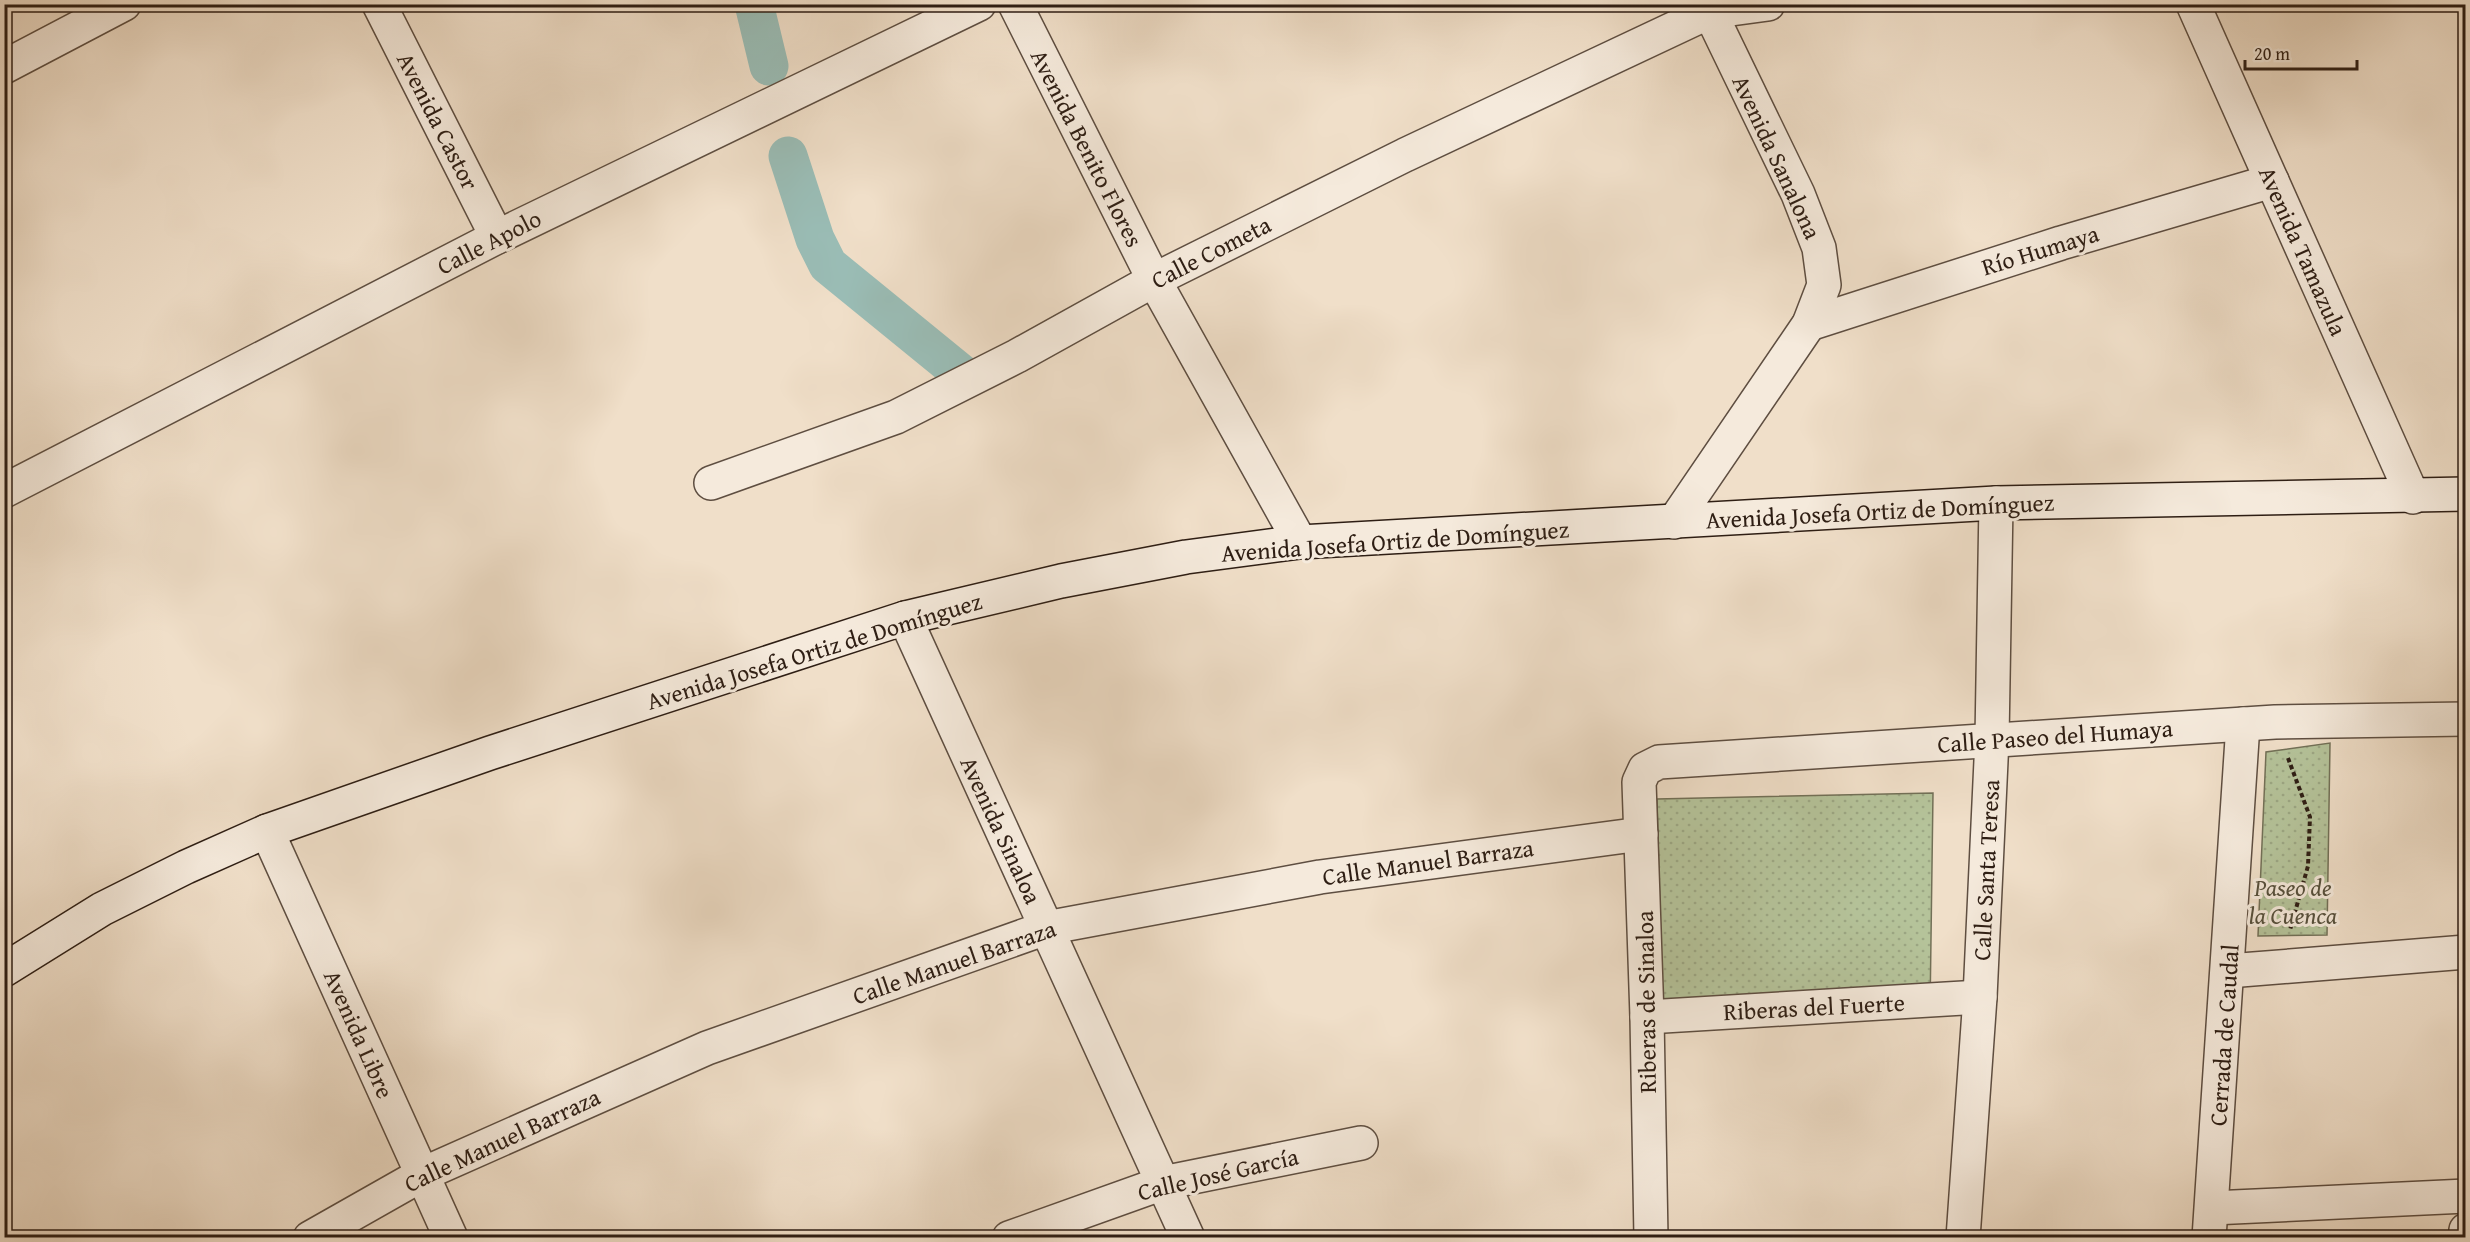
<svg xmlns="http://www.w3.org/2000/svg" width="2470" height="1242" font-family="'Gentium Book Plus',serif">
<style>
.green{fill:url(#green-dots);stroke:#727057;stroke-width:1.5}
.lines{fill:none;stroke-linecap:round;stroke-linejoin:round}
.canal{stroke:#9abdb6;stroke-width:39}
.street-casing{stroke:#5e4e41;stroke-width:36}
.secondary-casing{stroke:#2e1e14;stroke-width:36}
.path{stroke:#2e1e14;stroke-width:4;stroke-dasharray:4.5 3;stroke-linecap:butt}
.street{stroke:#f5eadc;stroke-width:33}
.secondary{stroke:#f5eadc;stroke-width:33}
.labels{text-anchor:middle;dominant-baseline:central;stroke-width:6;stroke-linejoin:round;paint-order:stroke}
.street-label{font-size:24px;fill:#2e1e14;stroke:#f5eadc}
.park-label{font-size:24px;font-style:italic;fill:#56503c;stroke:#f5eadc}
</style>
<defs>
<pattern id="green-dots" width="8" height="8" patternUnits="userSpaceOnUse" patternTransform="scale(1.5)"><rect width="8" height="8" fill="#b5c39a"/><path d="M2 2h.1M6 6h.1" fill="none" stroke="#9ca784" stroke-width="1.8" stroke-linecap="round"/></pattern>
</defs>
<rect width="100%" height="100%" fill="#f0dfc9"/>
<filter id="stains"><feTurbulence type="fractalNoise" baseFrequency=".00333" numOctaves="4"/><feColorMatrix values="0 0 0 0 .2 0 0 0 0 .09 0 0 0 0 .02 0 0 0 .5 -.17"/></filter>
<radialGradient id="worn" r=".72"><stop offset=".6" stop-color="#630" stop-opacity="0"/><stop offset="1" stop-color="#630" stop-opacity=".3"/></radialGradient>
<!-- green -->
<g class="green">
<path d="M 2330,743 L 2327,935 L 2258,936 L 2266,752 Z"/>
<path d="M 1933,793 L 1930,1011 L 1663,1024 L 1657,799 Z"/>
</g>
<g class="lines">
<!-- canal -->
<g class="canal">
<path d="M 754,4 L 769,66"/>
<path d="M 788,156 L 815,239 L 828,265 L 963,375"/>
</g>
<!-- street casing -->
<g class="street-casing">
<g id="street">
<path d="M 379,4 L 497,237"/>
<path d="M 1015,4 L 1154,280 L 1300,542"/>
<path d="M 2193,4 L 2413,497"/>
<path d="M 4,67 L 124,4"/>
<path d="M 1809,324 L 2061,243 L 2272,181"/>
<path d="M 711,483 L 896,417 L 1017,356 L 1154,280 L 1405,155 L 1709,12 L 1768,4"/>
<path d="M 4,491 L 497,237 L 979,4"/>
<path d="M 1674,522 L 1809,324 L 1824,285 L 1819,248 L 1798,194 L 1706,4"/>
<path d="M 905,618 L 1188,1238"/>
<path d="M 267,831 L 451,1238"/>
<path d="M 2228,971 L 2466,952"/>
<path d="M 1647,1017 L 1980,997"/>
<path d="M 2212,1208 L 2466,1196"/>
<path d="M 310,1238 L 423,1174 L 707,1048 L 1046,928 L 1320,877 L 1641,834"/>
<path d="M 1009,1238 L 1163,1183 L 1361,1143"/>
<path d="M 1651,1238 L 1647,1017 L 1639,782 L 1645,769 L 1659,762 L 2275,722 L 2466,719"/>
<path d="M 1963,1238 L 1980,997 L 1992,739 L 1996,503"/>
<path d="M 2209,1238 L 2243,724"/>
<path d="M 2465,1238 L 2466,1230"/>
</g>
</g>
<!-- secondary casing -->
<g class="secondary-casing">
<path id="secondary" d="M 4,970 L 102,909 L 186,867 L 267,831 L 490,753 L 905,618 L 1061,581 L 1186,557 L 1300,542 L 1996,503 L 2466,494"/>
</g>
<!-- path -->
<path class="path" d="M 2288,758 L 2310,817 L 2308,866 L 2290,930"/>
<!-- street -->
<use href="#street" class="street"/>
<!-- secondary -->
<use href="#secondary" class="secondary"/>
</g>
<g class="labels">
<!-- street labels -->
<g class="street-label">
<text transform="translate(438 121) rotate(63)">Avenida Castor</text>
<text transform="translate(1087 148) rotate(63)">Avenida Benito Flores</text>
<text transform="translate(1777 157) rotate(65)">Avenida Sanalona</text>
<text transform="translate(489 242) rotate(-27)">Calle Apolo</text>
<text transform="translate(2040 250) rotate(-17)">Río Humaya</text>
<text transform="translate(2303 251) rotate(66)">Avenida Tamazula</text>
<text transform="translate(1211 252) rotate(-27)">Calle Cometa</text>
<text transform="translate(1880 511) rotate(-3)">Avenida Josefa Ortiz de Domínguez</text>
<text transform="translate(1395 541) rotate(-4)">Avenida Josefa Ortiz de Domínguez</text>
<text transform="translate(814 651) rotate(-17)">Avenida Josefa Ortiz de Domínguez</text>
<text transform="translate(2055 736) rotate(-4)">Calle Paseo del Humaya</text>
<text transform="translate(1001 830) rotate(65)">Avenida Sinaloa</text>
<text transform="translate(1428 862) rotate(-8)">Calle Manuel Barraza</text>
<text transform="translate(1986 870) rotate(-87)">Calle Santa Teresa</text>
<text transform="translate(954 962) rotate(-19)">Calle Manuel Barraza</text>
<text transform="translate(1646 1002) rotate(-91)">Riberas de Sinaloa</text>
<text transform="translate(1814 1007) rotate(-3)">Riberas del Fuerte</text>
<text transform="translate(359 1034) rotate(66)">Avenida Libre</text>
<text transform="translate(2224 1035) rotate(-86)">Cerrada de Caudal</text>
<text transform="translate(502 1140) rotate(-25)">Calle Manuel Barraza</text>
<text transform="translate(1218 1174) rotate(-13)">Calle José García</text>
</g>
<!-- park labels -->
<g class="park-label">
<text x="2293" y="887">Paseo de<tspan x="2293" dy="28">la Cuenca</tspan></text>
</g>
</g>
<!-- margin -->
<rect width="2470" height="1242" fill="none" stroke="#f0dfc9" stroke-width="24"/>
<rect x="6" y="6" width="2458" height="1230" fill="none" stroke="#2e1e14" stroke-width="3"/>
<rect x="12" y="12" width="2446" height="1218" fill="none" stroke="#2e1e14" stroke-width="1.5"/>
<!-- scale -->
<path d="M2245 60v9h112v-9" fill="none" stroke="#2e1e14" stroke-width="3"/>
<text x="2254" y="60" font-size="18" fill="#2e1e14" stroke="#f5eadc" stroke-width="4.5" paint-order="stroke">20 m</text>
<rect width="100%" height="100%" filter="url(#stains)"/>
<rect width="100%" height="100%" fill="url(#worn)"/>
</svg>
